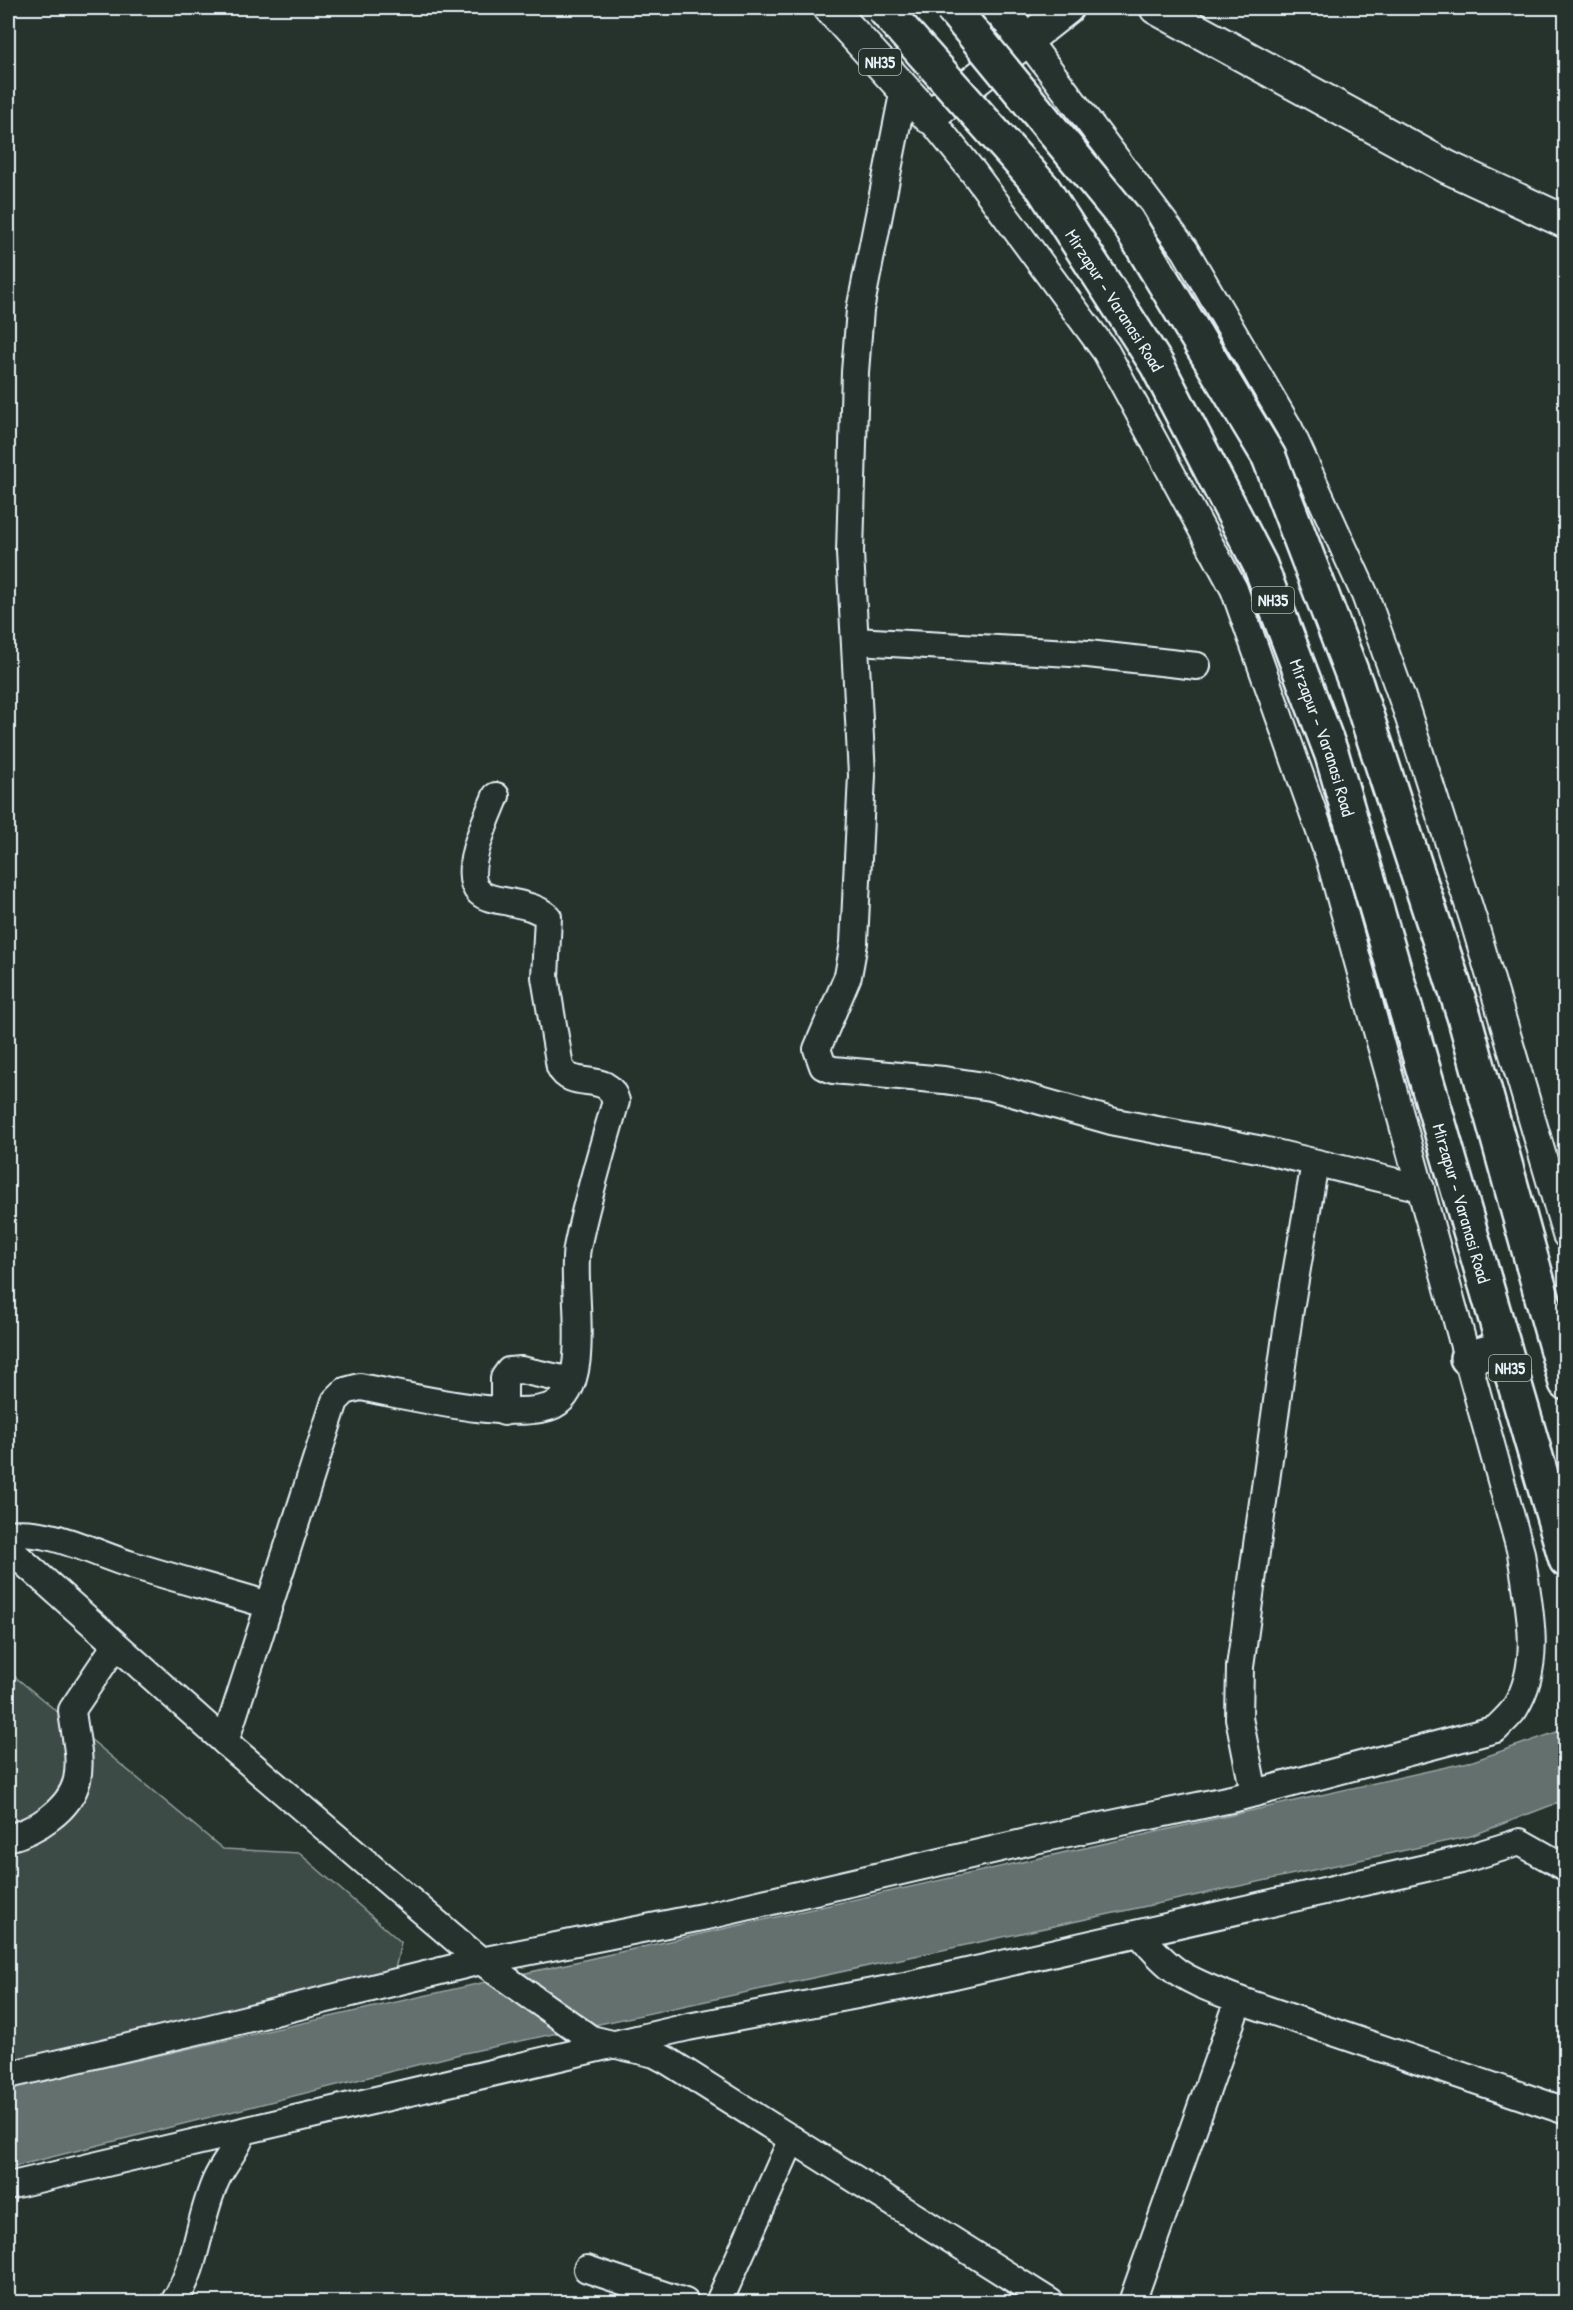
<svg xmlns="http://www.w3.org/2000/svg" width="1573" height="2310" font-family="'Patrick Hand',sans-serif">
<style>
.green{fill:#3e4b47;stroke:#939ea0;stroke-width:1.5}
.water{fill:#636f6d;stroke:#98a3a5;stroke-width:1.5}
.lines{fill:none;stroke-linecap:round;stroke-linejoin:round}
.minor-casing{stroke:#e8f1f8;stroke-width:30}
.major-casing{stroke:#e8f1f8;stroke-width:36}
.highway-casing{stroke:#e8f1f8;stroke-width:38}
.minor{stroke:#26332d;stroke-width:26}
.major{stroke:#26332d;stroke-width:32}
.highway{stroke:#26332d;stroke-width:33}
.highway-bridge-casing{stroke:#e8f1f8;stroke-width:38;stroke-linecap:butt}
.highway-bridge{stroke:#26332d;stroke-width:33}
.labels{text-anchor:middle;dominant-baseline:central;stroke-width:5;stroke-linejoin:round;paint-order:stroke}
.shield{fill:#26332d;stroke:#aeb8bb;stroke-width:1.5}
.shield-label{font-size:16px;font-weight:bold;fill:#e8f1f8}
.street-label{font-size:18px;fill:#e8f1f8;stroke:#26332d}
</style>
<rect width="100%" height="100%" fill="#26332d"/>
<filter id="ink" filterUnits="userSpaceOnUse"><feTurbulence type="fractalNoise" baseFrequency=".0167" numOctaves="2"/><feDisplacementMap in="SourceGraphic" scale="12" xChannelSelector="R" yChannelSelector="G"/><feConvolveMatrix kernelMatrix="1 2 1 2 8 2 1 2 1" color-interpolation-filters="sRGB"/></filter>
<g filter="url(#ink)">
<!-- green -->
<path class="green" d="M 8,1671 L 223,1849 L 299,1853 L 401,1942 L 394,1974 L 8,2062 Z"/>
<!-- water -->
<path class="water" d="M 1565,1729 L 1565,1800 L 1471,1836 L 460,2054 L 8,2168 L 8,2089 L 1473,1761 Z"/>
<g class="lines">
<!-- minor casing -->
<g class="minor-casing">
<g id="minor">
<path d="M 1027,40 L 1185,250 L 1289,428 L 1365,595 L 1406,709 L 1474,922 L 1566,1235"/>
<path d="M 904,89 L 860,310 L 855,372 L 850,553 L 862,775 L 854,943 L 848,976 L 817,1049 L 823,1066 L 833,1070 L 944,1080 L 991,1087 L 1115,1122 L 1263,1150 L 1421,1188"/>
<path d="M 855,641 L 1088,654 L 1197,666"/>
<path d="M 504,1412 L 504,1378 L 509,1371 L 521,1370 L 572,1381"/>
<path d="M 8,1534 C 52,1529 90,1552 132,1565 C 177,1579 223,1591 269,1605"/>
<path d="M 8,1548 L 225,1742 L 481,1961 L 591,2039 L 655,2054 L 668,2061 L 1050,2302"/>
<path d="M 225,1742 L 335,1401 L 345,1391 L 360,1387 C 405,1395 516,1423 554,1405 C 594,1385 570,1284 577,1248 C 587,1198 602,1150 616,1101 C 607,1069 572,1092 560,1067 L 545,977 L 548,917 C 537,907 523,905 509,902 C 500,900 486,899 479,892 C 460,874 488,816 496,796"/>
<path d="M 1254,1793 L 1239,1718 L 1240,1667 L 1289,1315 L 1315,1163"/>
<path d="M 8,1838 C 35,1831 70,1810 77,1780 C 82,1756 74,1733 72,1710 L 115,1646"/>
<path d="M 1140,1934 C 1174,1977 1189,1980 1239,2000 L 1566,2111"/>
<path d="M 8,2075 L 210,2028 L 481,1961 L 707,1916 L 1035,1840 L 1236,1798 L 1496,1729 C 1502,1722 1510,1716 1515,1708 C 1544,1661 1528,1604 1521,1553 L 1329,857 L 1234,589 L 1106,352 L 974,173 L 929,117"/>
<path d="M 8,2186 L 688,2027 L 910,1985 L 1461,1860 L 1520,1842 L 1566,1868"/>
<path d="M 587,2269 L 685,2302"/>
<path d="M 174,2302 C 198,2265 198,2219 216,2180 C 224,2162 237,2150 243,2131"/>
<path d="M 719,2302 L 792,2139"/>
<path d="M 1132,2302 L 1239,2000"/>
</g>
</g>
<!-- major casing -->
<g class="major-casing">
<g id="major">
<path d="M 830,8 L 929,117 L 1067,8"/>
<path d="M 997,8 L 1027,40"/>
<path d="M 1156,8 L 1447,167 L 1566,222"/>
</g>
</g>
<!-- highway casing -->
<g class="highway-casing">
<g id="highway">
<path d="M 1533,1265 L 1566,1383"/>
<path d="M 1485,1282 L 1566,1560"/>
<path d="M 1467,1358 L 1504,1348"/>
</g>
</g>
<!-- minor -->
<use href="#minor" class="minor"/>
<!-- major -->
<use href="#major" class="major"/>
<!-- highway -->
<use href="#highway" class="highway"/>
<!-- highway-bridge casing -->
<g class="highway-bridge-casing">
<g id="highway-bridge">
<path id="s1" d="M 883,8 L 1043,188 L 1157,365 L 1260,565 L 1332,755 L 1485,1282"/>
<path d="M 952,8 L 1127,221 L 1269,457 L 1356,684 L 1464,1016 L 1533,1265"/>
</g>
</g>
<!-- highway-bridge -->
<use href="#highway-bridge" class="highway-bridge"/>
</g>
</g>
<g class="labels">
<!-- shield labels -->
<g class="shield">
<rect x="859" y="49" width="42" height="26" rx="4.5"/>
<rect x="1252" y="587" width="42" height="26" rx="4.5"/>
<rect x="1489" y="1355" width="42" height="26" rx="4.5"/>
</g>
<g class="shield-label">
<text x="880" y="62">NH35</text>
<text x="1273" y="600">NH35</text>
<text x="1510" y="1368">NH35</text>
</g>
<!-- street labels -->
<g class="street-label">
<text stroke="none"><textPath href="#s1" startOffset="374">Mirzapur - Varanasi Road</textPath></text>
<text stroke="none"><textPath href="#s1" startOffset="860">Mirzapur - Varanasi Road</textPath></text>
<text stroke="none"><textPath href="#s1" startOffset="1346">Mirzapur - Varanasi Road</textPath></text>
</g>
</g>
<!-- margin -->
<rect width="1573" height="2310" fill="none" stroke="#26332d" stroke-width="30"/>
<rect x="15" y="15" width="1543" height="2280" fill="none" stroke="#e8f1f8" stroke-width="2" filter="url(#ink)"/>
</svg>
